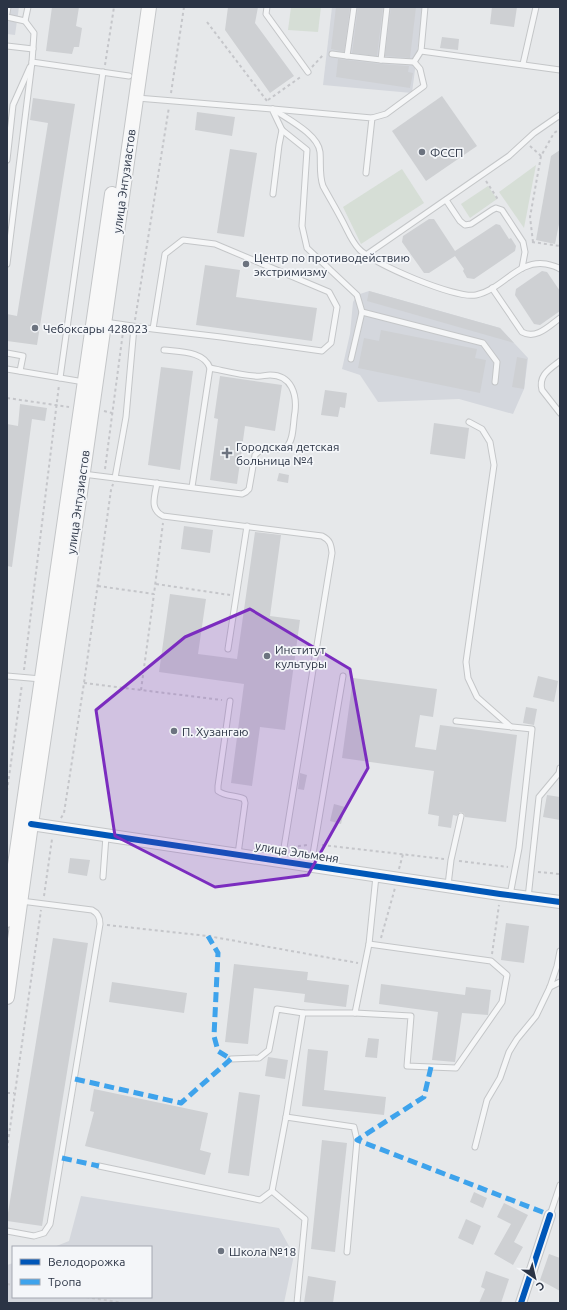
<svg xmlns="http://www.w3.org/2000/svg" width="567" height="1310" font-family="Ubuntu,sans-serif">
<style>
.built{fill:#d4d7dd}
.green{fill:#d6ded6}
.building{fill:#ced0d3}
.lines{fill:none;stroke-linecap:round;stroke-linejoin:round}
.service-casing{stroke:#c4c6c8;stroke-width:7}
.minor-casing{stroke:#c4c6c8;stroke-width:12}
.tertiary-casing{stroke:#c4c6c8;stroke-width:14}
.secondary-casing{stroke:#c4c6c8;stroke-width:16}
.path{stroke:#c5c6ca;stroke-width:2;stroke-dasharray:3 3;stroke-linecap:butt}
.service{stroke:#f5f6f7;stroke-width:5}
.minor{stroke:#f5f6f7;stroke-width:10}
.tertiary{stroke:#f5f6f7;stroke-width:12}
.secondary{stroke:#f8f8f8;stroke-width:14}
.quiet{stroke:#3ea3ec;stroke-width:5;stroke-dasharray:10 5;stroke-linecap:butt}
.cycleway-casing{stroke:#f4f6f9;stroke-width:8}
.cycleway{stroke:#0057b8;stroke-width:6}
.marked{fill:#7b2cbf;fill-opacity:0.2;stroke:#7b2cbf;stroke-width:3;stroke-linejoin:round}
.poi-dot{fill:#6c737f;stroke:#f4f6f9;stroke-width:1.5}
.labels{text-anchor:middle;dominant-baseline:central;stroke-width:3.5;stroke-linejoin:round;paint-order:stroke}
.poi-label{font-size:12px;fill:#2b3445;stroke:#f4f6f9;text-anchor:start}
.street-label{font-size:12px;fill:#2b3445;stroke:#f4f6f9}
</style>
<rect width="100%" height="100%" fill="#e6e8ea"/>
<!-- built -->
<g class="built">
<path d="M 7,7 L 19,7 L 15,35 L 7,34 Z"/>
<path d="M 332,7 L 423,7 L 412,93 L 323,85 Z"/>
<path d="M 369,291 L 500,328 L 528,358 L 524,389 L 513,414 L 459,399 L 378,402 L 360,375 L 342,369 L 350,334 L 353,302 L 357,295 Z"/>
<path d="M 81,1196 L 279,1228 L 294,1255 L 284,1303 L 7,1303 L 7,1265 L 13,1263 L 13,1297 L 151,1297 L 151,1247 L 54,1247 L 69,1241 Z"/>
</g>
<!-- green -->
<g class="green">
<path d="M 291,7 L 321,7 L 318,32 L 288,30 Z"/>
<path d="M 536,165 L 524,228 L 499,192 Z"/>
<path d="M 402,169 L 424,203 L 361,244 L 343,207 Z"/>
<path d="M 488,186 L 497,199 L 470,218 L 461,204 Z"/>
</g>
<!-- building -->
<g class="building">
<path d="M 52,7 L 79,7 L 76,26 L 82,28 L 79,47 L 74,47 L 72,54 L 46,51 Z"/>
<path d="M 228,7 L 258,7 L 255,23 L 294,76 L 270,93 L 225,30 Z"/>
<path d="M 336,7 L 350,7 L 344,52 L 331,49 Z"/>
<path d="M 358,7 L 383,7 L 377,56 L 352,53 Z"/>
<path d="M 391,7 L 416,7 L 410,58 L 385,56 Z"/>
<path d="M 492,7 L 517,7 L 514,27 L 490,24 Z"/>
<path d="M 442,37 L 459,39 L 458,50 L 440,48 Z"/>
<path d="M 338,59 L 381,64 L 409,66 L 408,72 L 413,73 L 410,88 L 336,77 Z"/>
<path d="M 442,96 L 477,146 L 426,181 L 392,131 Z"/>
<path d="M 33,98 L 75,104 L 37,345 L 7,341 L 7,314 L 17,316 L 48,123 L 30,120 Z"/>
<path d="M 197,112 L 235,117 L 232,136 L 195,130 Z"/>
<path d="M 230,149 L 257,153 L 244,237 L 217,233 Z"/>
<path d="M 560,150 L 560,219 L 555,244 L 536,240 L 551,156 Z"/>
<path d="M 429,219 L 434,219 L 455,251 L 496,224 L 500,225 L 509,239 L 511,238 L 516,246 L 515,251 L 474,279 L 467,278 L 463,271 L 464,269 L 455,256 L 429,273 L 424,273 L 402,242 L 403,236 Z"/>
<path d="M 205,265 L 240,270 L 236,297 L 317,308 L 312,341 L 196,325 Z"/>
<path d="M 542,271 L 547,272 L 560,291 L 560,311 L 540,325 L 534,324 L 515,295 L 516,289 Z"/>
<path d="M 369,291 L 500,328 L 514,343 L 367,301 Z"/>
<path d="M 381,330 L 477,349 L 475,358 L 486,360 L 480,393 L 358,368 L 364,338 L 379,341 Z"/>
<path d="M 517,357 L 527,359 L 524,389 L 512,387 Z"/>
<path d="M 161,367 L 193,371 L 180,470 L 148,465 Z"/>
<path d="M 220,376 L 282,385 L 275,431 L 245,426 L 237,484 L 210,480 L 218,419 L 214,418 Z"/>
<path d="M 325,390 L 347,393 L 345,408 L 340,407 L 338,417 L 321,415 Z"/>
<path d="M 20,404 L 47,408 L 45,421 L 32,419 L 12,567 L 7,566 L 7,424 L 18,426 Z"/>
<path d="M 434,423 L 469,428 L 465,459 L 430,454 Z"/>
<path d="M 279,473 L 289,475 L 288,483 L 277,481 Z"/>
<path d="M 184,526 L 213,530 L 210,553 L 181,549 Z"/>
<path d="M 255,532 L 281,535 L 270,616 L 300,620 L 285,730 L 260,727 L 252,786 L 231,783 L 244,684 L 159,672 L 170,594 L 206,599 L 198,654 L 237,659 Z"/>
<path d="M 538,676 L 558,681 L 554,702 L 533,697 Z"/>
<path d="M 353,678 L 437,689 L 433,717 L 420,715 L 415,747 L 436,750 L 440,725 L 517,735 L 506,822 L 465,817 L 464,813 L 460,812 L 457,816 L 453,815 L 451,828 L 438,826 L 439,816 L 428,814 L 434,771 L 342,758 Z"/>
<path d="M 526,707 L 537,709 L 534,725 L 523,723 Z"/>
<path d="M 300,773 L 307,775 L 304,790 L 298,789 Z"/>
<path d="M 547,795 L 560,797 L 560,820 L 543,817 Z"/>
<path d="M 334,804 L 345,807 L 341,824 L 330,821 Z"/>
<path d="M 70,858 L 90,860 L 87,876 L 68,873 Z"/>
<path d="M 506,923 L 529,926 L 524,963 L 501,960 Z"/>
<path d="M 53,938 L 88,943 L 42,1226 L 7,1221 L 7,1219 Z"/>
<path d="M 234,964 L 308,972 L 307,980 L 349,985 L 346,1007 L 304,1002 L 305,994 L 254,988 L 248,1044 L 225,1042 Z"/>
<path d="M 112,982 L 187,993 L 184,1013 L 109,1002 Z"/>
<path d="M 381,984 L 465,995 L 466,987 L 491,990 L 488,1015 L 462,1013 L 455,1062 L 432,1060 L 438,1012 L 379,1004 Z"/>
<path d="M 368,1038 L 379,1039 L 377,1058 L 365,1057 Z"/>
<path d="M 308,1049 L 328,1051 L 324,1090 L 386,1097 L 384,1115 L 302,1106 Z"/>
<path d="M 268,1057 L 288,1060 L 285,1079 L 265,1076 Z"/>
<path d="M 94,1089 L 208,1113 L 200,1150 L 211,1153 L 205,1175 L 85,1146 L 94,1112 L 90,1111 Z"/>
<path d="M 239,1092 L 260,1095 L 249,1176 L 228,1173 Z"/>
<path d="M 322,1140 L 347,1143 L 335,1252 L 311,1249 Z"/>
<path d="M 474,1192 L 487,1198 L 483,1208 L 470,1202 Z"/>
<path d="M 504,1203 L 528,1215 L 514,1242 L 523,1247 L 513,1265 L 494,1254 L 511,1224 L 497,1217 Z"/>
<path d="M 466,1219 L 481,1226 L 473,1245 L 458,1238 Z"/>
<path d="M 549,1254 L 560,1258 L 560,1291 L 540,1280 Z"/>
<path d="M 486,1271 L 509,1279 L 501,1303 L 479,1303 L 485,1289 L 481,1287 Z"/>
<path d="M 308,1276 L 336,1281 L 333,1303 L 304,1303 Z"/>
</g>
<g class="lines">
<!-- service casing -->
<g class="service-casing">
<g id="service">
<path d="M 28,7 L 25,21 L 34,33 L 32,62 L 129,76"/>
<path d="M 267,7 L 266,14 L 308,72"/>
<path d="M 354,7 L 347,56 L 381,60 L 414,62 L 421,51"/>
<path d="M 425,7 L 421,51 L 560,70"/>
<path d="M 7,13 L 8,7"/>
<path d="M 7,17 L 25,21"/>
<path d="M 7,46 L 33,49"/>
<path d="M 332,54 L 347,56"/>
<path d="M 381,60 L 387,7"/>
<path d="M 523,64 L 536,7"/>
<path d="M 137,98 L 272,109 L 282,130 L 307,150 L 302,226 L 307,248 L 357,295 L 362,312 L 483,343 L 497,362 L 495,382"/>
<path d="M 273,109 C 287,119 318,134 320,152 C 321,163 319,175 323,186 C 330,199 338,212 345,226 C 349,234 353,243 359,249 C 373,264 456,299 476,295 C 502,290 518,259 546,264 C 551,265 556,266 560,269"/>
<path d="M 273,109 L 372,118 L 366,173"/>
<path d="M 372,118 L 386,114 L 424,86 L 420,69 L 414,62"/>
<path d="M 7,160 L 13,105 L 30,67"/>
<path d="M 273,194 L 279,145 L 282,130"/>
<path d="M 446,200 L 460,221 L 465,225 L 471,224 L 492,210 L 496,208 L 502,210 L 523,242 L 525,252 L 522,268"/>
<path d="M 366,255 L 509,156 L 534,133 L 560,115"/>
<path d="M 7,264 L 32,62"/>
<path d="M 492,288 L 522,332 C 536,340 549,326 560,318"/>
<path d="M 105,322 L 153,329 L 221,337 L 322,351 L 331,343 L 337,307 L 329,292 L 215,244 L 183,240 L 165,254 L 153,329"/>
<path d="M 164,350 C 180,352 204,351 210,368 L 192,487"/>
<path d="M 7,353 L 23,356 L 20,371"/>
<path d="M 351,359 L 362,312"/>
<path d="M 560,361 C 550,369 538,375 542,390 L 560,413"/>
<path d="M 7,369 L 84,382"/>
<path d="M 60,378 L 103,72"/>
<path d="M 469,422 L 482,429 L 490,442 L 494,465 L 466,662 L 468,678 L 477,697 L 511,727"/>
<path d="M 83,474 L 242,494 L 246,492 L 249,489 L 255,455 C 266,442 279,455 288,445 C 294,438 293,422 295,412 C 297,395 292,375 270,375 C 265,375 260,377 255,376 C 240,375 225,371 210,368"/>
<path d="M 115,478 L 126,417 L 134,327"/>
<path d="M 157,483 C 155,496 149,509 163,516 L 322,536 C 330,540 331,544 332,553 L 282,860"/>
<path d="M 228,649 L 247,526"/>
<path d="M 7,676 L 41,679"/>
<path d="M 230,701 L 218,786 L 218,791 C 226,797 236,795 244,799 L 245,803 L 238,854"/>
<path d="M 456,721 L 532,729 L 519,848 L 510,895"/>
<path d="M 311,866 L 343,676"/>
<path d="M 103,877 L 106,836"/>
<path d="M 448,885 L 451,860 L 461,816"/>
<path d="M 528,898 L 539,797 L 559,773 L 560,768"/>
<path d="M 550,987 L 560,982"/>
<path d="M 355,1013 L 369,944 L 376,876"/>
<path d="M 231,1059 L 259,1058 L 269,1050 L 277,1009 L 303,1013"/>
<path d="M 286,1117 L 303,1013 L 355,1013 L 411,1016 L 407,1066 L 456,1068 L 502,1002 L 507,975 L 491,961 L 369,944"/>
<path d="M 475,1147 L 487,1100 L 500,1078 L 509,1052 L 517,1039 L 536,1016 L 550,987 L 557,966 L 560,951"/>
<path d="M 99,1166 L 260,1200 L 272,1191 L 286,1117 L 354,1127 L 357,1140 L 347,1252"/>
<path d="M 272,1191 L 305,1219 L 297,1303"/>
<path d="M 550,1215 L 560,1185"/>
<path d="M 7,1231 L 34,1236 L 44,1233 L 50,1224 L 100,924 C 100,917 98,913 92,910 L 21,901"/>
</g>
</g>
<!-- minor casing -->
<g class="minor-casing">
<path id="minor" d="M 521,1303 L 550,1215"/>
</g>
<!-- tertiary casing -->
<g class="tertiary-casing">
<path id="tertiary" d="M 31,824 L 500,894 L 560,902"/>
</g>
<!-- secondary casing -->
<g class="secondary-casing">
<g id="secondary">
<path d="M 7,920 L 112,194"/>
<path d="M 7,997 L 31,824 L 79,500 L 149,7"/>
</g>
</g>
<!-- path -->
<g class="path">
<path d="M 207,22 L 267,101"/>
<path d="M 105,65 L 114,7"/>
<path d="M 312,67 L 324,54"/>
<path d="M 171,93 L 184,7"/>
<path d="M 268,100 L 302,76"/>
<path d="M 530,146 L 541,156"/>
<path d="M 486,181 L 499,201"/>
<path d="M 532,242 L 560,246"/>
<path d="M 533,242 L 530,217 L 541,156 L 554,133 L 560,129"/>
<path d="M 135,320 L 169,107"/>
<path d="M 7,398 L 69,407"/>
<path d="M 104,411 L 112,413"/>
<path d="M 105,469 L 123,332"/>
<path d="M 156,584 L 230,595"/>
<path d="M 98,586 L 154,594 L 163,523"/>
<path d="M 24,670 L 59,385"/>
<path d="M 84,683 L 222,700"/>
<path d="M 141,690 L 154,594"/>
<path d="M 7,791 L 22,684"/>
<path d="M 61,818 L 64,813 L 84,683 L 111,490 L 113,484"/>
<path d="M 322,845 L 444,859"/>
<path d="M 292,847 L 307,845"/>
<path d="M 459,861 L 508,867"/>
<path d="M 399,869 L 403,854"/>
<path d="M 538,872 L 560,874"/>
<path d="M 44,896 L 52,839"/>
<path d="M 107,925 L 208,936 L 358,963"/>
<path d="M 381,938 L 395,888"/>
<path d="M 492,954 L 499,905"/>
<path d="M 7,1093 L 14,1093"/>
<path d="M 7,1149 L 41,910"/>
<path d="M 7,1284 L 13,1285"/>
<path d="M 86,1297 L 123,1303"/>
</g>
<!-- service -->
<use href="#service" class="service"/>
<!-- minor -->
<use href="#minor" class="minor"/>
<!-- tertiary -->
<use href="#tertiary" class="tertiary"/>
<!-- secondary -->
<use href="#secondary" class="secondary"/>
<!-- quiet -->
<g class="quiet">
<path d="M 431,1067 L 424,1097 L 357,1140 L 550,1215"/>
<path d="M 75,1079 L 181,1103 L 231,1059 L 218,1051 L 214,1036 L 218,953 L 208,936"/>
<path d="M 62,1158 L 99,1166"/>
</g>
<!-- cycleway casing -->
<g class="cycleway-casing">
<g id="cycleway">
<path d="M 31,824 L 500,894 L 560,902"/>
<path d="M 521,1303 L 550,1215"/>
</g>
</g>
<!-- cycleway -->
<use href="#cycleway" class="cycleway"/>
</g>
<!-- marked area -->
<path class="marked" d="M 250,609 L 350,669 L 368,768 L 308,875 L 215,887 L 115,836 L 96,710 L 185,637 Z"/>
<!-- markers -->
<g class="poi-dot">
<circle cx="422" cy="152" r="4"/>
<circle cx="246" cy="264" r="4"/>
<circle cx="35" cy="328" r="4"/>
<path d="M225 447h4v4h4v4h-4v4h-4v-4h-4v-4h4z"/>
<circle cx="267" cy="656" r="4"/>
<circle cx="174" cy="731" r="4"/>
<circle cx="221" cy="1251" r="4"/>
</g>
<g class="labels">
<!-- poi labels -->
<g class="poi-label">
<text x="430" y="152">ФССП</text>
<text x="254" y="257">Центр по противодействию<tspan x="254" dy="14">экстримизму</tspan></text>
<text x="43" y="328">Чебоксары 428023</text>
<text x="236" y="446">Городская детская<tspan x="236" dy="14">больница №4</tspan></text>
<text x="275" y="649">Институт<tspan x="275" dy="14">культуры</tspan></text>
<text x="182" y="731">П. Хузангаю</text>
<text x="229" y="1251">Школа №18</text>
</g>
<!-- street labels -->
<g class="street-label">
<text transform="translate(124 181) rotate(-82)">улица Энтузиастов</text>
<text transform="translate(78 502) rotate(-82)">улица Энтузиастов</text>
<text transform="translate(297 852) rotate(9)">улица Эльменя</text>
</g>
</g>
<!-- border -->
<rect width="567" height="1310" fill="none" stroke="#2b3445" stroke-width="16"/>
<!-- legend -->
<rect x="12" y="1246" width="140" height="52" fill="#f4f6f9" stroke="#a4a8b1"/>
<rect x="20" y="1259" width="20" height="6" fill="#0057b8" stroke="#a4a8b1"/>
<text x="48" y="1266" font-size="12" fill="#2b3445">Велодорожка</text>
<rect x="20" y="1279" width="20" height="6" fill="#3ea3ec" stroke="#a4a8b1"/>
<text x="48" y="1286" font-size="12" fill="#2b3445">Тропа</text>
<!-- north arrow -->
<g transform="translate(535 1278) rotate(146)" stroke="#f4f6f9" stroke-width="3" paint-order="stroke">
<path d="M0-3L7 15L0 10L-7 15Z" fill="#2b3445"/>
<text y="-6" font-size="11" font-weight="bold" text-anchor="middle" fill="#2b3445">С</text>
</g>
</svg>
